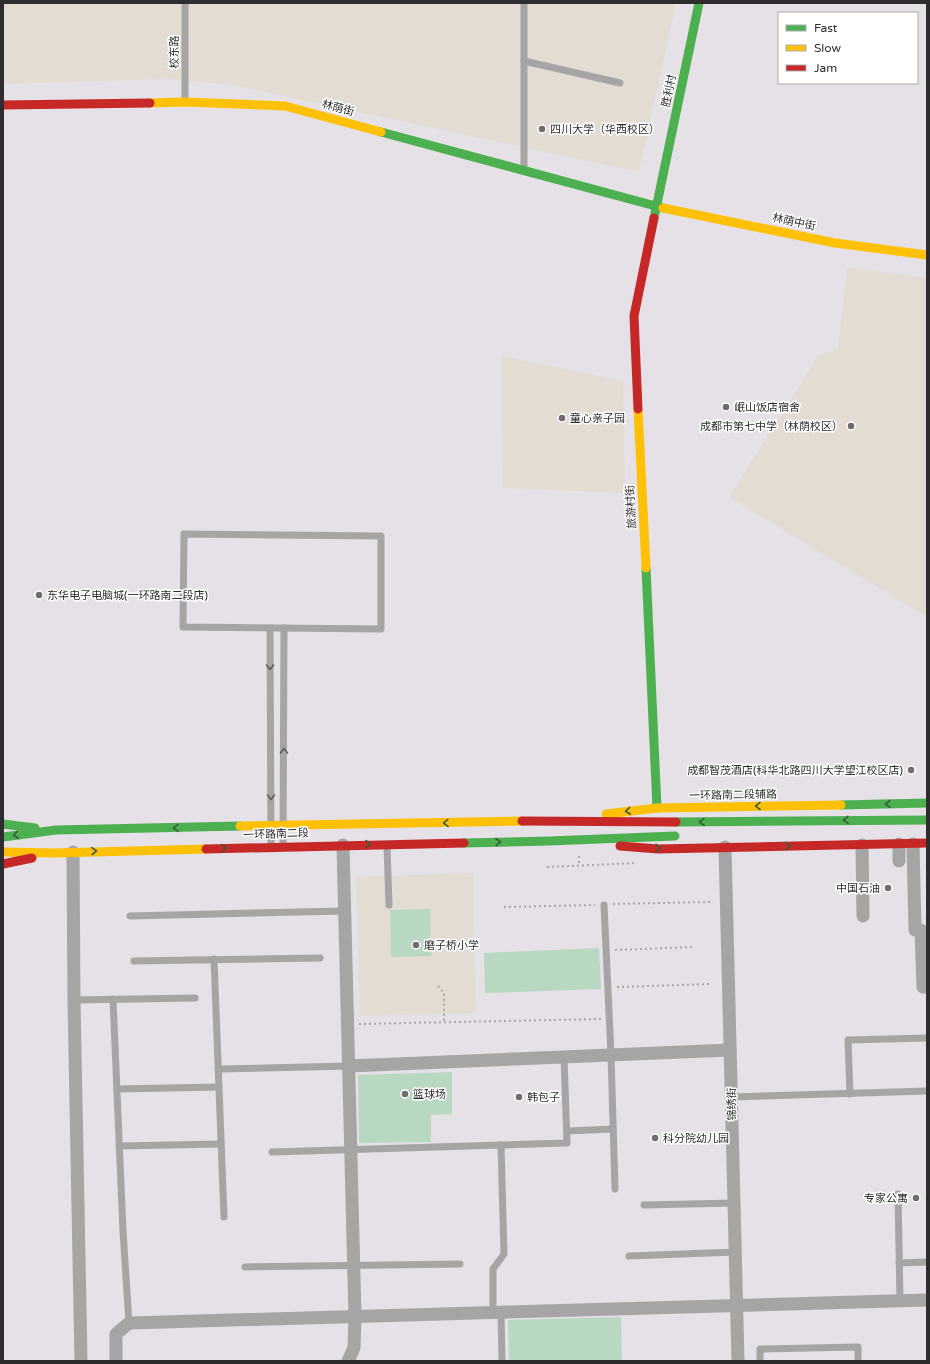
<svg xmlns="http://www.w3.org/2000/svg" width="930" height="1364" font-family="'Varela Round','Noto Sans SC',sans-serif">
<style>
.education{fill:#e3dcd3}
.green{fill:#b9d8c2}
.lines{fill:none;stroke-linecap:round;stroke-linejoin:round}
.path{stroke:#a9a6a8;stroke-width:2;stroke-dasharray:2 3;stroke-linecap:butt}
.lane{stroke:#a6a4a4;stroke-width:7}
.street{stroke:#a6a4a4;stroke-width:13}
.fast{stroke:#4caf50;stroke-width:9}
.slow{stroke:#ffc107;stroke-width:9}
.jam{stroke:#c62828;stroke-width:9}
.oneway{stroke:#5f5c5e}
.oneway2{stroke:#395a3b}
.poi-dot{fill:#6f6b6f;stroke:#fff;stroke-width:1.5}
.labels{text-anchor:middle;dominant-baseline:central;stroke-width:3;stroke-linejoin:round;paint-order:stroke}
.street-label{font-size:11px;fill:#2f2c2f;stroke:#fff}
.poi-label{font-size:11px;fill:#2f2c2f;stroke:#fff;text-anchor:start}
</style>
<rect width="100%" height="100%" fill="#e5e1e6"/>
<!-- education -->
<g class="education">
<path d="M 3,3 L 676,3 L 639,172 L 233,85 L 167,79 L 3,84 Z"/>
<path d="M 847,267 L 927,278 L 927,617 L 729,497 L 819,355 L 838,349 Z"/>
<path d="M 501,356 L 623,381 L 625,493 L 502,488 Z"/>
<path d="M 473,873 L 476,1013 L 360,1016 L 356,877 Z"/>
</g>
<!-- green -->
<g class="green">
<path d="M 430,909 L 431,956 L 391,957 L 390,910 Z"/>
<path d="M 599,948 L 601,989 L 485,993 L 484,953 Z"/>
<path d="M 452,1072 L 452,1114 L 431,1115 L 431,1142 L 359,1143 L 358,1075 Z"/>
<path d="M 621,1317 L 622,1361 L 509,1361 L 508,1320 Z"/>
</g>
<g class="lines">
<!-- path -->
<g class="path">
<path d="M 579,856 L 579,865"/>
<path d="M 547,867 L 636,863"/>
<path d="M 613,904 L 710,902"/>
<path d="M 504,907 L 595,905"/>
<path d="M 615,950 L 694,947"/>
<path d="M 438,986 L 444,993 L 444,1022"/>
<path d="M 617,987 L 710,984"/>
<path d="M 359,1024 L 601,1019"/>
</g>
<!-- lane -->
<g class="lane">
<path d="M 524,3 L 524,170"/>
<path d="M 524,61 L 620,83"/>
<path d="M 185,101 L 185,3"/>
<path d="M 184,534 L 381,536 L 381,629 L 183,627 Z"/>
<path d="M 270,628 L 271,846"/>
<path d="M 283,846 L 284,628"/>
<path d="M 387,846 L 389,905"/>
<path d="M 604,905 L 611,1055 L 615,1189"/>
<path d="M 130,916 L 344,911"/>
<path d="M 214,959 L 224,1217"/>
<path d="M 134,961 L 320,958"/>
<path d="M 113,999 L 123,1231 L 129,1323"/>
<path d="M 74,1000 L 195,998"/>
<path d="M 218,1069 L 349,1066"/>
<path d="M 117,1089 L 219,1087"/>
<path d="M 850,1094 L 848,1040 L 927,1038"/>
<path d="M 732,1097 L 927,1091"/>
<path d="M 567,1131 L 613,1129"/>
<path d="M 119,1146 L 221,1144"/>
<path d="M 272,1152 L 567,1143 L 564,1057"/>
<path d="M 898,1194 L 900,1300"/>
<path d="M 644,1205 L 734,1203"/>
<path d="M 629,1256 L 736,1252"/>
<path d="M 899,1263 L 927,1262"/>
<path d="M 245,1267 L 460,1264"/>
<path d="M 493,1313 L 493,1269 L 504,1254 L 501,1145"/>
<path d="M 501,1313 L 502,1361"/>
<path d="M 760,1361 L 760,1349 L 858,1347 L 858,1361"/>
</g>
<!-- street -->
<g class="street">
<path d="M 913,844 L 915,930 L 921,930 L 923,987 L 927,987"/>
<path d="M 343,845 L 355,1317 L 354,1348 L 348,1361"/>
<path d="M 862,845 L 863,916"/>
<path d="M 725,847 L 738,1361"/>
<path d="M 73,852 L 74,1000 L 81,1361"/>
<path d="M 899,861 L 899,844"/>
<path d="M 349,1066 L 730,1050"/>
<path d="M 116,1361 L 116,1334 L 129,1323 L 927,1300"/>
</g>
<!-- fast -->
<g class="fast">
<path d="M 381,132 L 663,208"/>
<path d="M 654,218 L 699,3"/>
<path d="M 646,568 L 657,808"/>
<path d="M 841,805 L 927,803"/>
<path d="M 676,822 L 927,820"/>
<path d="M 3,824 L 35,828"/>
<path d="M 3,837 L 56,830 L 240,826"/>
<path d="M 464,843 L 549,841 L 675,836"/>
</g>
<!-- slow -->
<g class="slow">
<path d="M 150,103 L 185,102 L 285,106 L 381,132"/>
<path d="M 663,208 L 835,243 L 927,255"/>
<path d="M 638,409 L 646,568"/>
<path d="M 606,814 L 657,808 L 841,805"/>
<path d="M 240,826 L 522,821"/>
<path d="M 3,852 L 55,853 L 206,849"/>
</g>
<!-- jam -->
<g class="jam">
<path d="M 3,105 L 150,103"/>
<path d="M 638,409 L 634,316 L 654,218"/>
<path d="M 522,821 L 676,822"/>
<path d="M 620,846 L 658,849 L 927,843"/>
<path d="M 206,849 L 464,843"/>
<path d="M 3,864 L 32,858"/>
</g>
</g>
<!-- one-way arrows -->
<defs><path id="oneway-chevron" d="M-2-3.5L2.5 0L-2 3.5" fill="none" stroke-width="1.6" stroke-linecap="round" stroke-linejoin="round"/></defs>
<g class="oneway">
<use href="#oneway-chevron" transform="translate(270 667) rotate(90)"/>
<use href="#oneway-chevron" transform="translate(284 751) rotate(-90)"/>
<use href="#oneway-chevron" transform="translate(271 797) rotate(90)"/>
</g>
<g class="oneway2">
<use href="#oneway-chevron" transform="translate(888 804) rotate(179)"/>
<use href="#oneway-chevron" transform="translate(758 806) rotate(179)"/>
<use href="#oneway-chevron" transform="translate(628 811) rotate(174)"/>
<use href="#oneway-chevron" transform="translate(846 820) rotate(179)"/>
<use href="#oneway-chevron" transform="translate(702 822) rotate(179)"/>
<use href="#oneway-chevron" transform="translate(446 823) rotate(179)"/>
<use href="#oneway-chevron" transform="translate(176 828) rotate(179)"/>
<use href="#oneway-chevron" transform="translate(16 835) rotate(173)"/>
<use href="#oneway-chevron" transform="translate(498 842) rotate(-1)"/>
<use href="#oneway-chevron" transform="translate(368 844) rotate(-1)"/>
<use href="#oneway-chevron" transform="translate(788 846) rotate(-1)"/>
<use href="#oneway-chevron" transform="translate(224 848) rotate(-2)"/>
<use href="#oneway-chevron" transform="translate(658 848) rotate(1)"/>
<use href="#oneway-chevron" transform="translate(94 851) rotate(-2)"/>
</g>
<!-- markers -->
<g class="poi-dot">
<circle cx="542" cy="129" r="4"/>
<circle cx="726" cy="407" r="4"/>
<circle cx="562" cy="418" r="4"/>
<circle cx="851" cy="426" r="4"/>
<circle cx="39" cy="595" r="4"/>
<circle cx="911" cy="770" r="4"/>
<circle cx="888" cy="888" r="4"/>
<circle cx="416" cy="945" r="4"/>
<circle cx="405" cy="1094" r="4"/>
<circle cx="519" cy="1097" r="4"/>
<circle cx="655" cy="1138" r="4"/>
<circle cx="916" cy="1198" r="4"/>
</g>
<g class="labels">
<!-- street labels -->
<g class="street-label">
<text transform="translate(174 52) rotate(-90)">校东路</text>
<text transform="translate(669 91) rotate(-78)">胜利村</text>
<text transform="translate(338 108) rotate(15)">林荫街</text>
<text transform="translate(794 222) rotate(12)">林荫中街</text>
<text transform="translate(631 507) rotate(-93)">旅游村街</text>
<text transform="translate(733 795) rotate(-1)">一环路南二段辅路</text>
<text transform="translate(276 834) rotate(-2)">一环路南二段</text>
<text transform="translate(732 1104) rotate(-91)">锦绣街</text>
</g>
<!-- poi labels -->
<g class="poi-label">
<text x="550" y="129">四川大学（华西校区）</text>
<text x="734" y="407">岷山饭店宿舍</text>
<text x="570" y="418">童心亲子园</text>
<text x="843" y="426" text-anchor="end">成都市第七中学（林荫校区）</text>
<text x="47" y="595">东华电子电脑城(一环路南二段店)</text>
<text x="903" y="770" text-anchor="end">成都智茂酒店(科华北路四川大学望江校区店)</text>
<text x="880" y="888" text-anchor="end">中国石油</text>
<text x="424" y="945">磨子桥小学</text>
<text x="413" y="1094">篮球场</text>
<text x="527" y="1097">韩包子</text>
<text x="663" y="1138">科分院幼儿园</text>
<text x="908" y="1198" text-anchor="end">专家公寓</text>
</g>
</g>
<!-- border -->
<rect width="930" height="1364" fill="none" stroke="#2f2c2f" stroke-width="8"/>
<!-- legend -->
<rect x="778" y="12" width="140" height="72" fill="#ffffff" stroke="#acabac"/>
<rect x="786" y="25" width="20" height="6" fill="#4caf50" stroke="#acabac"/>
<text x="814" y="32" font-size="12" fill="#2f2c2f">Fast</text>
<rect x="786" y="45" width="20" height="6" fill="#ffc107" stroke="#acabac"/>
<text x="814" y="52" font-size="12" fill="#2f2c2f">Slow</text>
<rect x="786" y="65" width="20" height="6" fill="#c62828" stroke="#acabac"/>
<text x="814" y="72" font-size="12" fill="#2f2c2f">Jam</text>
</svg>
